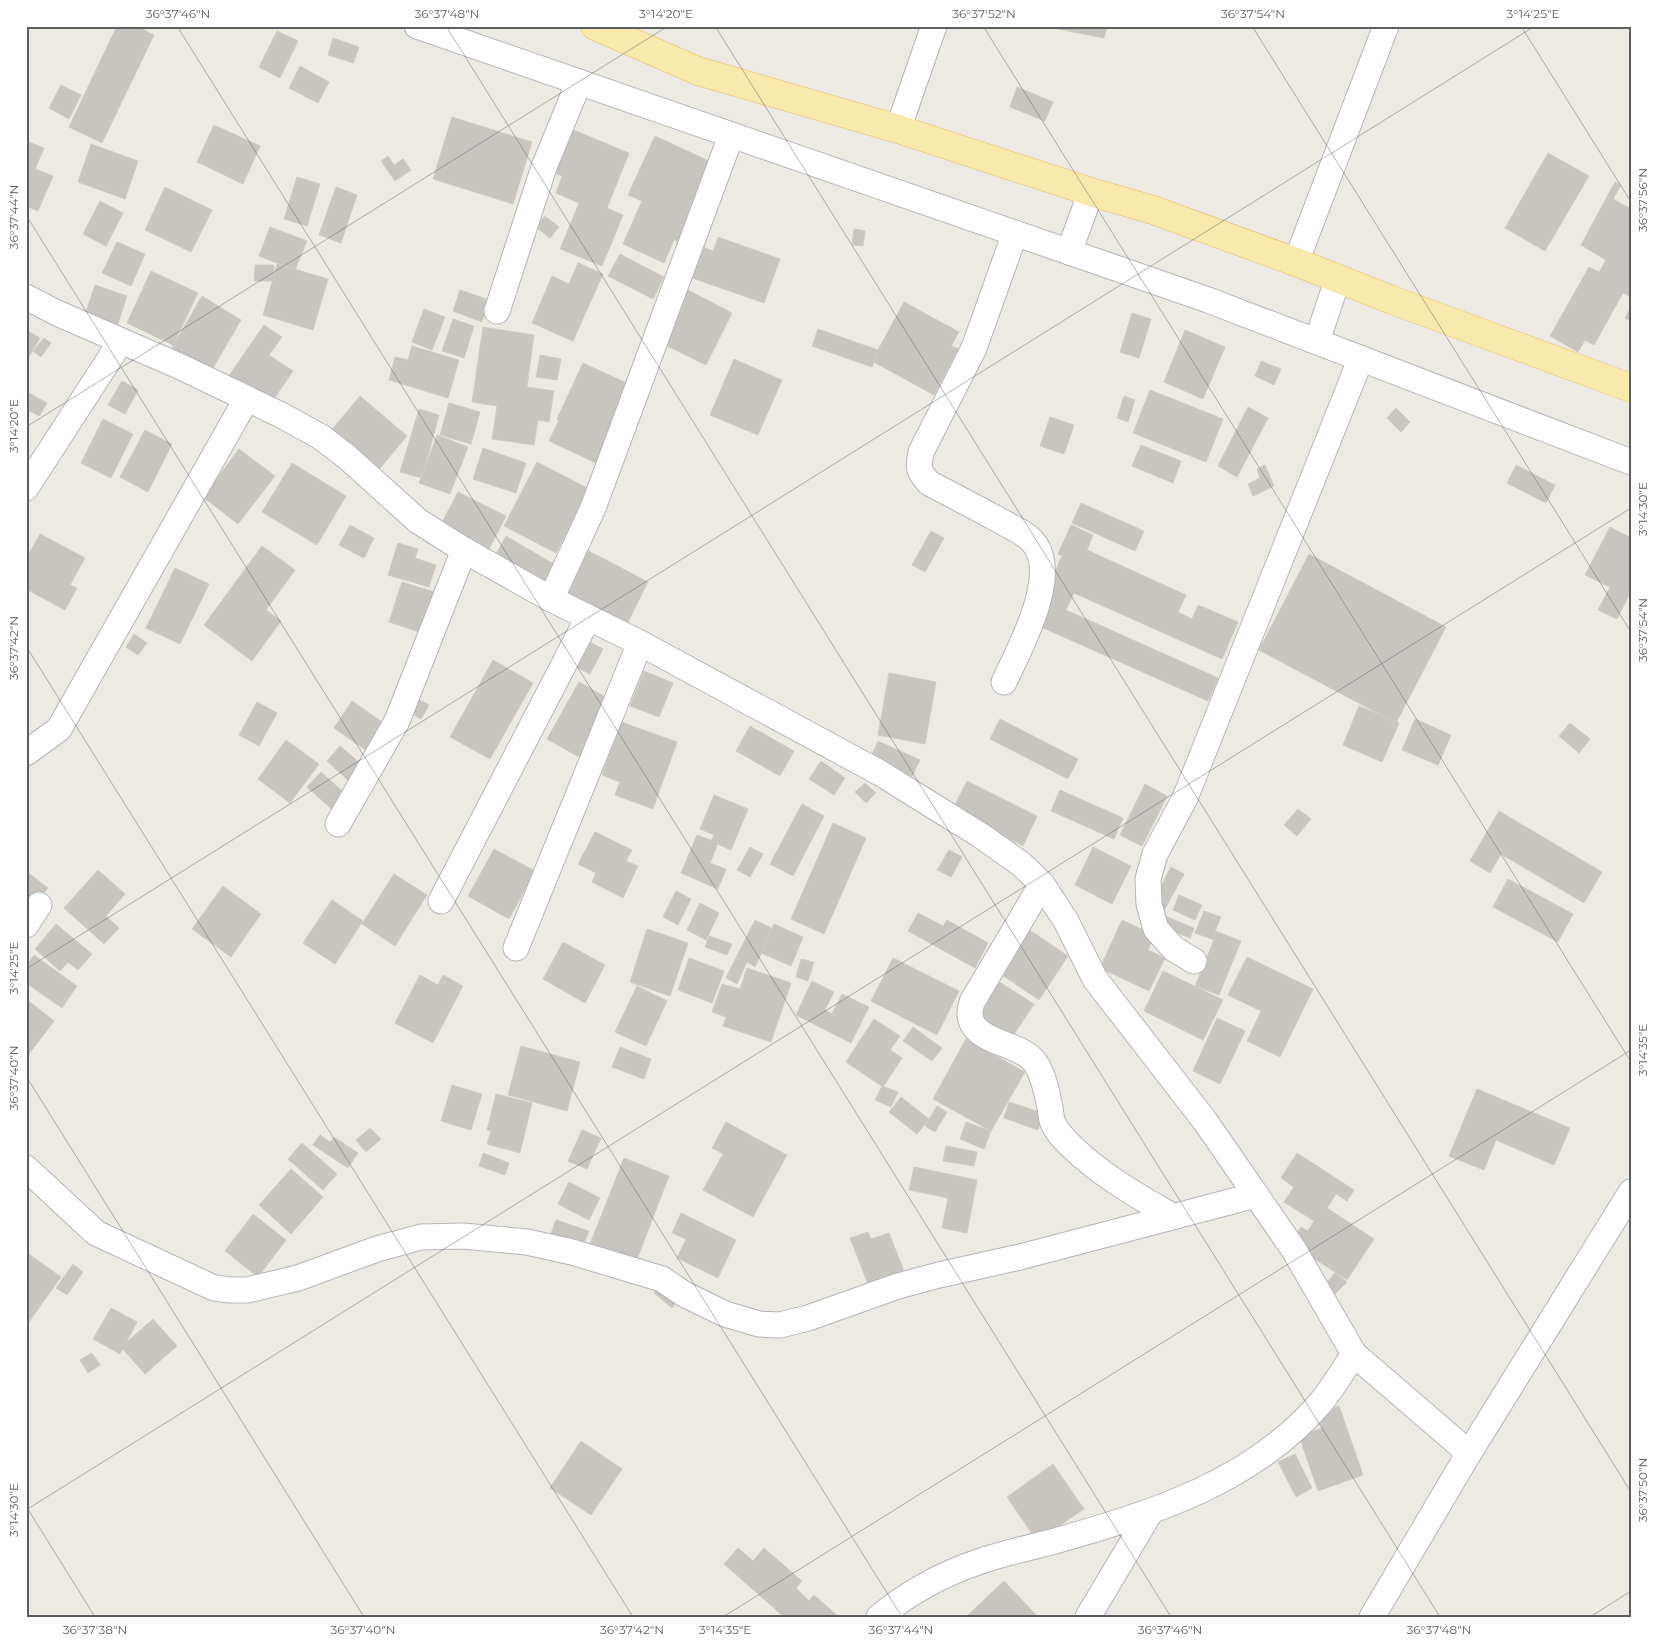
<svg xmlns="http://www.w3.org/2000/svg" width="1657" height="1643" font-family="Montserrat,sans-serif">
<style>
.building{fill:#c8c5c0;stroke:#d1ccc2}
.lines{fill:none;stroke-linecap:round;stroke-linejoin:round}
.street-casing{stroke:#b3b6b9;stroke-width:27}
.primary-casing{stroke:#e6bc63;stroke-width:29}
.street{stroke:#fff;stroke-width:25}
.primary{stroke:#f8e9ac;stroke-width:28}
.ticks{fill:none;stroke:#5b5f62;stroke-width:1;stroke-opacity:0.45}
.neatline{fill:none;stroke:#5b5f62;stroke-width:2}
.ticks-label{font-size:12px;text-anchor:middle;fill:#5b5f62}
</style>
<rect width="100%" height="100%" fill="#edeae3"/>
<!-- building -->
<g class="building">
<path d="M 117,26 L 136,26 L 154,35 L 102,143 L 69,127 Z"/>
<path d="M 1058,26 L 1107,26 L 1104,38 L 1058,29 Z"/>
<path d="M 277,31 L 298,41 L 280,78 L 259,67 Z"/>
<path d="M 333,38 L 359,47 L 353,63 L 328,55 Z"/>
<path d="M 300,66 L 329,82 L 318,103 L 289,88 Z"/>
<path d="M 61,85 L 81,95 L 69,119 L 49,108 Z"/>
<path d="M 1017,87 L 1053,102 L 1045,121 L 1010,107 Z"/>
<path d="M 452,117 L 532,142 L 513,204 L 433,179 Z"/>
<path d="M 214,125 L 260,146 L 243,184 L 197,162 Z"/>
<path d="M 566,127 L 629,153 L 607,208 L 623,215 L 602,266 L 560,249 L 579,203 L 556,193 L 562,176 L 548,170 Z"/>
<path d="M 655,136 L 713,163 L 678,242 L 674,240 L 664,263 L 623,244 L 642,201 L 628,195 Z"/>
<path d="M 26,141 L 44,148 L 35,169 L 53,176 L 38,211 L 26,206 Z"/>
<path d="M 91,144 L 138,161 L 125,199 L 78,182 Z"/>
<path d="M 1548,153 L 1589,176 L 1545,251 L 1505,228 Z"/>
<path d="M 388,156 L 394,165 L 403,159 L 411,170 L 395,181 L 381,161 Z"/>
<path d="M 297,177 L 320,184 L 307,226 L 284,219 Z"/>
<path d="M 1615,182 L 1621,185 L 1613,199 L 1631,209 L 1631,297 L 1623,293 L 1594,345 L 1585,340 L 1578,352 L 1550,336 L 1589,267 L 1599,272 L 1606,260 L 1581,245 Z"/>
<path d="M 165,187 L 212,210 L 191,252 L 145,230 Z"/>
<path d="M 336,187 L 357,195 L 341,243 L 319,235 Z"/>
<path d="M 100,201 L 123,213 L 106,246 L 83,234 Z"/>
<path d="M 545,216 L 559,227 L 550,238 L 536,227 Z"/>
<path d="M 270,227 L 307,241 L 295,270 L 259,256 Z"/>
<path d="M 854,229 L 865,231 L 863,246 L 852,245 Z"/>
<path d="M 718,237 L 780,259 L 764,303 L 692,278 L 703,247 L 713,251 Z"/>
<path d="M 117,242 L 145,254 L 131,286 L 102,273 Z"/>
<path d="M 620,254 L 664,277 L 653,299 L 608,276 Z"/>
<path d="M 578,263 L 603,274 L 573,341 L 532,323 L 552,276 L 569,284 Z"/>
<path d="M 277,264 L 328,279 L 313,330 L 263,315 Z"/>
<path d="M 255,265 L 274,265 L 274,281 L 254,281 Z"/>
<path d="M 151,271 L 198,293 L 173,345 L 127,323 Z"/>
<path d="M 95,285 L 127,296 L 115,333 L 85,315 Z"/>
<path d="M 686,289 L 732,313 L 706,365 L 659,342 Z"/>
<path d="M 460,290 L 489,300 L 482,322 L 453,311 Z"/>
<path d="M 202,296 L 241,320 L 210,373 L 171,349 Z"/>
<path d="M 904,302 L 959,332 L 951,346 L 958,349 L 934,395 L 872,361 Z"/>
<path d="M 1631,307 L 1631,321 L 1625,318 Z"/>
<path d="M 424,309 L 445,317 L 432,350 L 412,342 Z"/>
<path d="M 1132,313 L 1151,319 L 1139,358 L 1120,352 Z"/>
<path d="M 453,319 L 474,326 L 464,358 L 442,351 Z"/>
<path d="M 264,325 L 282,337 L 269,355 L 293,371 L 269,406 L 228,377 Z"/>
<path d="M 483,327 L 534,335 L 527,387 L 554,391 L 549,422 L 538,420 L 534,445 L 492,439 L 497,406 L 472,402 Z"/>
<path d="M 818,329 L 878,350 L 872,367 L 812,346 Z"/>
<path d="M 26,330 L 40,338 L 26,362 Z"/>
<path d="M 1185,330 L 1225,347 L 1203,399 L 1164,382 Z"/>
<path d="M 44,338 L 51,343 L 41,357 L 33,351 Z"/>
<path d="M 412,346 L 459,360 L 448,398 L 389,380 L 395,357 L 408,360 Z"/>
<path d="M 540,355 L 561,359 L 557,380 L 536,377 Z"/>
<path d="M 734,359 L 782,380 L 758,435 L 710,415 Z"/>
<path d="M 1261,361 L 1281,369 L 1274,385 L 1255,376 Z"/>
<path d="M 583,363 L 633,386 L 596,463 L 549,441 L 559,420 L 557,419 Z"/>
<path d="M 122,381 L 138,390 L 125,414 L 108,405 Z"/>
<path d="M 1150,390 L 1223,419 L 1206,462 L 1133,433 Z"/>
<path d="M 29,393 L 47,403 L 39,416 L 26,409 L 26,398 Z"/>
<path d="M 360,396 L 407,436 L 376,473 L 329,433 Z"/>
<path d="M 1124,396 L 1135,400 L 1128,422 L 1117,418 Z"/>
<path d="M 449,403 L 480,412 L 471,444 L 440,435 Z"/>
<path d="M 1248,407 L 1268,418 L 1237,477 L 1218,466 Z"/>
<path d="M 1396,408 L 1410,422 L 1401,432 L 1387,418 Z"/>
<path d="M 419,409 L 439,415 L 422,478 L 400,472 Z"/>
<path d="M 1050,417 L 1074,425 L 1064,454 L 1040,446 Z"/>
<path d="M 103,419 L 133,434 L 111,478 L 81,463 Z"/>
<path d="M 145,430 L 172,444 L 148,492 L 120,477 Z"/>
<path d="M 437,435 L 468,447 L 450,494 L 419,483 Z"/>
<path d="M 1141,445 L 1181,461 L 1173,483 L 1132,466 Z"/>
<path d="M 483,448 L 526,463 L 516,493 L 473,479 Z"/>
<path d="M 239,449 L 275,476 L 238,524 L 203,497 Z"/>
<path d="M 537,462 L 589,489 L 556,553 L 504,526 Z"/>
<path d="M 292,463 L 346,496 L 317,545 L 262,512 Z"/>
<path d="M 1265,465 L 1274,486 L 1253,496 L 1248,484 L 1260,478 L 1257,469 Z"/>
<path d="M 1516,465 L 1555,485 L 1546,503 L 1507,483 Z"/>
<path d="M 458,492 L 506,516 L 486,555 L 438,530 Z"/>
<path d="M 1081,503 L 1144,531 L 1135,551 L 1072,523 Z"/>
<path d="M 350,525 L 374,538 L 364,558 L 339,545 Z"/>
<path d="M 1071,525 L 1093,535 L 1087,550 L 1186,595 L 1178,612 L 1192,619 L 1198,605 L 1238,622 L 1222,659 L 1074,593 L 1066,610 L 1218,678 L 1208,701 L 1032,623 L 1062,556 L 1058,554 Z"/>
<path d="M 1610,527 L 1631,538 L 1631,591 L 1617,619 L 1598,610 L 1610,587 L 1585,575 Z"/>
<path d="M 931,531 L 944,538 L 925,572 L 912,565 Z"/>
<path d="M 40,534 L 85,558 L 70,585 L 77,588 L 65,610 L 26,589 L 26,559 Z"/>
<path d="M 506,536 L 557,566 L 543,590 L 492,561 Z"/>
<path d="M 398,543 L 418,549 L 415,558 L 436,565 L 429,587 L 388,575 Z"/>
<path d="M 262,546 L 295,570 L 266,610 L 281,621 L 252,661 L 204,625 Z"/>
<path d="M 585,549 L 648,582 L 627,624 L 563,592 Z"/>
<path d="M 1309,554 L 1446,627 L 1396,723 L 1259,650 Z"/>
<path d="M 175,568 L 209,584 L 180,644 L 146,628 Z"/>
<path d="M 402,582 L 441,594 L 428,635 L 389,622 Z"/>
<path d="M 134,634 L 147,643 L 138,655 L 126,647 Z"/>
<path d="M 588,641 L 603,649 L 590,674 L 575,666 Z"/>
<path d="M 493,660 L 533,683 L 490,759 L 450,737 Z"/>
<path d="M 644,671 L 673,683 L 659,717 L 630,706 Z"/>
<path d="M 889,673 L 936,682 L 925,744 L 878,735 Z"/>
<path d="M 579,682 L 611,700 L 579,757 L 547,739 Z"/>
<path d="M 416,698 L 429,705 L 421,719 L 408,711 Z"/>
<path d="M 352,701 L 385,724 L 367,751 L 334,728 Z"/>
<path d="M 257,702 L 277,713 L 259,746 L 239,735 Z"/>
<path d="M 1359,706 L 1399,723 L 1382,762 L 1343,745 Z"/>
<path d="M 1000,719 L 1078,759 L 1068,779 L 990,739 Z"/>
<path d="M 1415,719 L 1451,735 L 1438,765 L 1402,750 Z"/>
<path d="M 621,722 L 677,742 L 653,809 L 615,795 L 620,782 L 602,775 Z"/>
<path d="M 1570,723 L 1590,739 L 1579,753 L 1559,736 Z"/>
<path d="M 750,726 L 794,751 L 780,776 L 736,751 Z"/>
<path d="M 286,740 L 319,764 L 290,803 L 258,779 Z"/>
<path d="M 878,741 L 920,760 L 912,776 L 871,757 Z"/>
<path d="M 340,746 L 367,769 L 353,785 L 327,761 Z"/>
<path d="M 821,761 L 845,778 L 834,795 L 809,779 Z"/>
<path d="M 321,772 L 350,798 L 336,813 L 307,787 Z"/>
<path d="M 967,781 L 1037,816 L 1023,846 L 952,811 Z"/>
<path d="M 865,783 L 876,793 L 866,803 L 855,792 Z"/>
<path d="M 1145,784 L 1167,796 L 1142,846 L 1120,835 Z"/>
<path d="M 1060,790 L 1123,818 L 1114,839 L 1051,811 Z"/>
<path d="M 714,795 L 748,809 L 731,850 L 711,841 L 714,835 L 700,829 Z"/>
<path d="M 802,804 L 824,816 L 793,876 L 770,864 Z"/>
<path d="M 1298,809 L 1311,819 L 1297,836 L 1284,825 Z"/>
<path d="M 1499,811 L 1602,872 L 1584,903 L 1501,854 L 1490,873 L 1470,861 Z"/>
<path d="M 833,823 L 866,838 L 824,934 L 791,919 Z"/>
<path d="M 595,832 L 632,850 L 626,861 L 638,866 L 623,898 L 592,882 L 596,873 L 578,864 Z"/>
<path d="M 697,835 L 718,843 L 710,863 L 726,869 L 718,889 L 681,873 Z"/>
<path d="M 750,847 L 763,854 L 750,877 L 737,870 Z"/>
<path d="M 1093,847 L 1131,866 L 1112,904 L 1075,885 Z"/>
<path d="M 494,849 L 535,871 L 509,919 L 468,896 Z"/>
<path d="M 949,850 L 962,857 L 951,877 L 937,870 Z"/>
<path d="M 1171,867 L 1184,874 L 1165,909 L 1153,902 Z"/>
<path d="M 98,870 L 125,894 L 106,916 L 119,928 L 104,944 L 64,908 Z"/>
<path d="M 26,871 L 48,888 L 26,916 Z"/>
<path d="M 394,874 L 427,895 L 395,946 L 362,924 Z"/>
<path d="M 1508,879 L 1573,914 L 1558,942 L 1493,907 Z"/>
<path d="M 223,886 L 261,914 L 231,957 L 192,929 Z"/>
<path d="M 676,891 L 691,899 L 678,925 L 663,917 Z"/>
<path d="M 1179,895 L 1202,905 L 1195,920 L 1173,910 Z"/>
<path d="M 332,900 L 363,921 L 335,964 L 303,943 Z"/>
<path d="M 700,903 L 719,913 L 706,940 L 687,930 Z"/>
<path d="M 1204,911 L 1221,917 L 1215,931 L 1241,941 L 1219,995 L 1195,986 L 1214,940 L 1195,933 Z"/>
<path d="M 918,913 L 943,926 L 947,920 L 988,943 L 975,968 L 908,931 Z"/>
<path d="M 1165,916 L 1194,928 L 1190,938 L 1161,926 Z"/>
<path d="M 755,920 L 773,929 L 755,967 L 747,962 L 737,984 L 726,978 Z"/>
<path d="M 1122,920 L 1154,935 L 1148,950 L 1165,958 L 1149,991 L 1100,968 Z"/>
<path d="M 56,924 L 92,954 L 78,970 L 68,962 L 60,971 L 35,949 Z"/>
<path d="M 774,924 L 803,937 L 791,966 L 761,953 Z"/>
<path d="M 647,929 L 688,943 L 670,996 L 630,982 Z"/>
<path d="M 1028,929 L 1068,956 L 1039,1000 L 999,973 Z"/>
<path d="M 709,936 L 732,944 L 727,955 L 705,947 Z"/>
<path d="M 563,942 L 605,965 L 585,1003 L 543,979 Z"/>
<path d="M 34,955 L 77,986 L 62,1008 L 26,983 L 26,967 Z"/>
<path d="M 1247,957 L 1313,989 L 1280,1057 L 1247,1041 L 1261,1011 L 1228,995 Z"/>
<path d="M 689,958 L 724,971 L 712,1003 L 678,990 Z"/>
<path d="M 893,958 L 959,991 L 937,1035 L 871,1001 Z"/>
<path d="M 801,959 L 814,962 L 808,981 L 796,977 Z"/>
<path d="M 747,968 L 791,983 L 771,1042 L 723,1026 L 726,1017 L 712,1012 L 722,984 L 740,989 Z"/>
<path d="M 1163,971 L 1223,1000 L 1203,1040 L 1144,1011 Z"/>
<path d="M 420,975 L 438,985 L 443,975 L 463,986 L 433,1043 L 395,1023 Z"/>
<path d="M 812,981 L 834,992 L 825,1010 L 832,1014 L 842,994 L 869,1007 L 851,1043 L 796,1015 Z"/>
<path d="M 998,981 L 1034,1004 L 1011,1039 L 975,1016 Z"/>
<path d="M 637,986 L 667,1001 L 646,1046 L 615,1032 Z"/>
<path d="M 26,999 L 54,1021 L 26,1058 Z"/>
<path d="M 1217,1018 L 1245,1031 L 1220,1084 L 1193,1071 Z"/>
<path d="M 874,1019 L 900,1036 L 890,1050 L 902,1058 L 883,1087 L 846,1062 Z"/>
<path d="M 913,1027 L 942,1048 L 932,1061 L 903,1041 Z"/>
<path d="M 966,1039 L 1025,1072 L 991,1131 L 933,1099 Z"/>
<path d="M 521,1046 L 580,1062 L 567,1111 L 508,1095 Z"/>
<path d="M 620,1047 L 651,1059 L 644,1079 L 612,1067 Z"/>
<path d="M 452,1085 L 482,1094 L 471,1130 L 441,1121 Z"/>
<path d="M 882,1086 L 898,1092 L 891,1107 L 875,1100 Z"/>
<path d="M 1477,1089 L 1570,1128 L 1554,1165 L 1496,1140 L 1484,1170 L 1449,1156 Z"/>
<path d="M 496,1094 L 532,1103 L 520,1153 L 487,1144 L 491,1131 L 487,1130 Z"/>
<path d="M 901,1097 L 929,1119 L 917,1134 L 889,1112 Z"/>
<path d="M 1009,1102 L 1043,1113 L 1038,1130 L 1004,1118 Z"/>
<path d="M 937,1106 L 947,1112 L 935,1132 L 925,1126 Z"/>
<path d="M 726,1122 L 787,1155 L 753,1217 L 703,1190 L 723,1154 L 712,1148 Z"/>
<path d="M 966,1122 L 991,1131 L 984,1149 L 960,1139 Z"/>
<path d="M 370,1128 L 381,1139 L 366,1152 L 356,1140 Z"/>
<path d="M 582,1130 L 601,1138 L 587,1169 L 568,1161 Z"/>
<path d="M 320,1135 L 330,1142 L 334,1137 L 358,1153 L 348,1168 L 313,1145 Z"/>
<path d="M 302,1143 L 337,1174 L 323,1190 L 288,1159 Z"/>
<path d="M 946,1146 L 977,1152 L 974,1166 L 943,1161 Z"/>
<path d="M 483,1153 L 509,1163 L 505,1175 L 479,1166 Z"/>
<path d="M 1297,1153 L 1354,1190 L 1347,1201 L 1336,1194 L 1327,1208 L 1374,1239 L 1347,1280 L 1290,1243 L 1301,1227 L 1308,1231 L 1314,1221 L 1284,1202 L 1294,1187 L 1281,1178 Z"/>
<path d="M 624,1158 L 669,1176 L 636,1262 L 590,1244 Z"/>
<path d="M 914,1167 L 977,1180 L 967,1233 L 942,1228 L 948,1198 L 909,1190 Z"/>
<path d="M 291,1169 L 323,1197 L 291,1234 L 259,1205 Z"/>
<path d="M 569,1182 L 600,1198 L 589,1220 L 558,1204 Z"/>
<path d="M 681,1213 L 736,1240 L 718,1278 L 677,1258 L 686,1239 L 672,1233 Z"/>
<path d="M 253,1214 L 286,1240 L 258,1277 L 225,1251 Z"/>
<path d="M 556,1220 L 589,1231 L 580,1254 L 548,1242 Z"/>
<path d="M 868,1232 L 871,1239 L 889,1233 L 904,1271 L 868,1284 L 850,1238 Z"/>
<path d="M 26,1252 L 61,1277 L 26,1326 Z"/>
<path d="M 73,1264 L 83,1272 L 67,1295 L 56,1288 Z"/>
<path d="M 1335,1273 L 1347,1282 L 1335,1294 L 1325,1285 Z"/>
<path d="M 664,1281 L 682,1295 L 672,1308 L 654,1293 Z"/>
<path d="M 111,1308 L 137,1322 L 120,1354 L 93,1339 Z"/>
<path d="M 153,1319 L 177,1346 L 145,1374 L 121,1347 Z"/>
<path d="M 92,1353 L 100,1365 L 88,1373 L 80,1360 Z"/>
<path d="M 1339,1406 L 1363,1475 L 1318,1491 L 1299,1436 L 1322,1428 L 1317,1414 Z"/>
<path d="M 581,1441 L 622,1469 L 591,1515 L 550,1488 Z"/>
<path d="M 1295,1454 L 1312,1488 L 1296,1497 L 1278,1462 Z"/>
<path d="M 1053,1464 L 1084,1509 L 1037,1541 L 1007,1497 Z"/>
<path d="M 738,1548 L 753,1561 L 764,1548 L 802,1581 L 796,1588 L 809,1601 L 814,1595 L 839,1617 L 784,1617 L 724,1564 Z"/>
<path d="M 1004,1581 L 1038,1617 L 970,1617 L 968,1615 Z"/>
</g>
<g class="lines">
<!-- street casing -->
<g class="street-casing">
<g id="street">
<path d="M 417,26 L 1208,300 L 1631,462"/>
<path d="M 898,129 L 934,26"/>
<path d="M 1069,252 L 1091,192"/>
<path d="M 1296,262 L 1386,26"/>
<path d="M 26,297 L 57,313 L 179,366 L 281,415 L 321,437 L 347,457 L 418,521 L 464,550 L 551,599 L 640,643 L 880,773 L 980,835 L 1021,864 L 1042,884 L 1066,921 L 1095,979 L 1205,1121 L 1294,1250 L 1354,1354 C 1344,1369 1334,1386 1322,1401 C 1254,1482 1153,1513 1055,1541 C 1029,1548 1003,1553 978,1562 C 943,1574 908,1593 879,1617"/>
<path d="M 497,311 L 544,167 L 579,82"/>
<path d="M 1317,341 L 1338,278"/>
<path d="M 26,488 L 121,341"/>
<path d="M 551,599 L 593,508 L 731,136"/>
<path d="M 1004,682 C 1019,650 1061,574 1033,542 C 1026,533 1007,525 997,519 C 975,507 952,495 929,483 C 918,471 918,468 921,452 L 974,348 L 1015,233"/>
<path d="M 26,753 L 59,729 L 246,400"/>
<path d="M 338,824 L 397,721 L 464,550"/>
<path d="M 1042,884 L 972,1002 C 959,1042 1014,1040 1032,1059 C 1043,1070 1047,1093 1050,1108 C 1051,1113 1051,1119 1053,1123 C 1057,1133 1065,1140 1072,1147 C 1102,1176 1136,1195 1172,1216"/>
<path d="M 441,901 L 588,618"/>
<path d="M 26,925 L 39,905"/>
<path d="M 516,948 L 640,643"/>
<path d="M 1194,961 L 1174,949 L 1156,929 L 1149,904 L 1148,879 L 1155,854 L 1185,798 L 1361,358"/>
<path d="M 26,1168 L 96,1233 L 214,1288 L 230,1290 L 247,1290 L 298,1278 L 377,1249 L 421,1237 L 463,1236 L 527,1242 L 572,1252 L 662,1279 L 684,1294 L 725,1314 L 759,1324 L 780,1325 L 808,1318 L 898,1286 L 939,1275 L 1020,1257 L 1256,1195"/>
<path d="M 1354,1354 L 1469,1453"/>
<path d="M 1088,1617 L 1151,1511"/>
<path d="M 1372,1617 L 1469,1453 L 1631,1192"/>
</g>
</g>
<!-- primary casing -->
<g class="primary-casing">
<path id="primary" d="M 595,26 L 698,71 L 898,129 L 1091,192 L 1153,210 L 1296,262 L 1392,300 L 1631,388"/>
</g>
<!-- street -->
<use href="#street" class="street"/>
<!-- primary -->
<use href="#primary" class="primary"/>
</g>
<!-- ticks -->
<path class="ticks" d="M 177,26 L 1171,1617M 446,26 L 1440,1617M 715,26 L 1631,1492M 983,26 L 1631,1062M 1252,26 L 1631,632M 1521,26 L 1631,202M 26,215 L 902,1617M 26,427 L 668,26M 26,646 L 633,1617M 26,969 L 1535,26M 26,1076 L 364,1617M 26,1506 L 95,1617M 26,1510 L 1631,508M 723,1617 L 1631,1050M 1590,1617 L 1631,1591"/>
<!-- border -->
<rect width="1657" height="1643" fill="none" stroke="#ffffff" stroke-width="55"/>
<rect x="28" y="28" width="1602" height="1588" class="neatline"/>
<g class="ticks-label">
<text x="178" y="18">36°37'46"N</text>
<text x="447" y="18">36°37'48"N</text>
<text x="666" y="18">3°14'20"E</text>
<text x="984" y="18">36°37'52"N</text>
<text x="1253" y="18">36°37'54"N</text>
<text x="1533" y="18">3°14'25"E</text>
<text transform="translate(1643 200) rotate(-90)" y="4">36°37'56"N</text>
<text transform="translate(14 217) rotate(-90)" y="4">36°37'44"N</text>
<text transform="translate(14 426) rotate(-90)" y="4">3°14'20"E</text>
<text transform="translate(1643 509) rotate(-90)" y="4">3°14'30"E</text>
<text transform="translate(1643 630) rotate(-90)" y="4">36°37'54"N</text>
<text transform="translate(14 648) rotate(-90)" y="4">36°37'42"N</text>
<text transform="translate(14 968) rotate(-90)" y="4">3°14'25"E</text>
<text transform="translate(1643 1050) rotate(-90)" y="4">3°14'35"E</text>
<text transform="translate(14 1078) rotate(-90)" y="4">36°37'40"N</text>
<text transform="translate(1643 1490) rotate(-90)" y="4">36°37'50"N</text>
<text transform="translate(14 1510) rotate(-90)" y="4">3°14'30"E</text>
<text x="95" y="1634">36°37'38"N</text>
<text x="363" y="1634">36°37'40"N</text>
<text x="632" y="1634">36°37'42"N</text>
<text x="725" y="1634">3°14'35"E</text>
<text x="901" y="1634">36°37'44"N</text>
<text x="1170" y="1634">36°37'46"N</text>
<text x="1439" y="1634">36°37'48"N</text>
</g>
</svg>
